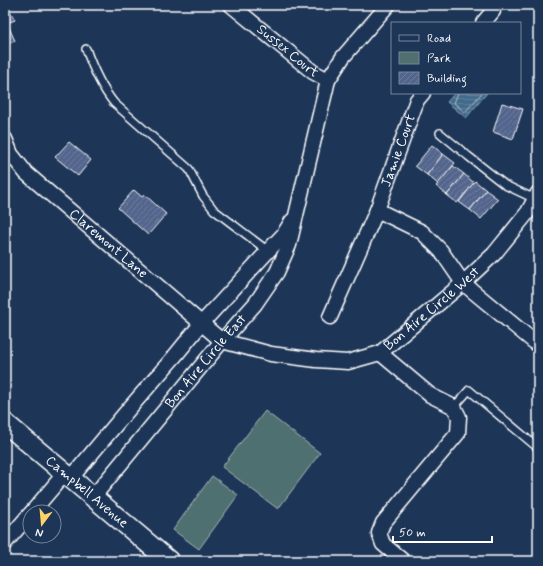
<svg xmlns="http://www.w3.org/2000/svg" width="543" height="566" font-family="Mynerve,sans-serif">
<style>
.park{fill:#506f6f;stroke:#a8b7b7}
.water{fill:url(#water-rules);stroke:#8ea6b9}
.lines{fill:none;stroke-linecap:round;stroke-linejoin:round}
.shore{stroke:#b4c3d0;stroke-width:1}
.building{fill:url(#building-hatch);stroke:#fff}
.lane-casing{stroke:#fff;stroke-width:10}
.street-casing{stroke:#fff;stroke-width:17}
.secondary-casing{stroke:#fff;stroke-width:22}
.lane{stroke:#1d3557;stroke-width:7}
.street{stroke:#1d3557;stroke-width:14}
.secondary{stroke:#1d3557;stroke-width:19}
.labels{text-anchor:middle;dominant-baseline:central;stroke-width:3;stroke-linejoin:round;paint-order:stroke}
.street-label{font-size:14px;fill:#fff;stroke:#1d3557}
</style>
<defs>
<pattern id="water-rules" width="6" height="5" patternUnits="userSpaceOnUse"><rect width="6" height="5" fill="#436a8a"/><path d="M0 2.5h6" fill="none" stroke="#5f809c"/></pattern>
<pattern id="building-hatch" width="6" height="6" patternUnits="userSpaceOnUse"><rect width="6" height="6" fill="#52658c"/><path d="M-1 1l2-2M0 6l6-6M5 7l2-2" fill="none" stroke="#6c7c9d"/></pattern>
</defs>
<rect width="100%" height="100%" fill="#1d3557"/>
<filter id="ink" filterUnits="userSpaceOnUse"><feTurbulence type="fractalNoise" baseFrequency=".025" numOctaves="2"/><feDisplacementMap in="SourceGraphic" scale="8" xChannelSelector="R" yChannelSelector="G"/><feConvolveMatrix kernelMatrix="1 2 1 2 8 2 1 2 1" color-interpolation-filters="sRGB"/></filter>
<g filter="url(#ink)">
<!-- park -->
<g class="park">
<path d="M 265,411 L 320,453 L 278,509 L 222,467 Z"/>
<path d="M 212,476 L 238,495 L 199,549 L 173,530 Z"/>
</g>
<!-- water -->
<path class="water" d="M 455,93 L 487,93 L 466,118 L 447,102 Z"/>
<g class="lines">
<!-- shore -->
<path class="shore" d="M 458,93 L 454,103 L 465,112 L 482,93"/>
</g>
<!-- building -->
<g class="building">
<path d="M 9,9 L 15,20 L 7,23 L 15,41 L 5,45 L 5,11 Z"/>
<path d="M 537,39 L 538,39 L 538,57 L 534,56 Z"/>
<path d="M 502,103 L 523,109 L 513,139 L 493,132 Z"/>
<path d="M 69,142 L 91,160 L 78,176 L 55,157 Z"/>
<path d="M 432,145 L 443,154 L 427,175 L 415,166 Z"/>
<path d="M 443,154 L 455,163 L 438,184 L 427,175 Z"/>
<path d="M 453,166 L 464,174 L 447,195 L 436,186 Z"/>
<path d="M 464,174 L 474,183 L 457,203 L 447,195 Z"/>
<path d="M 475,181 L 486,190 L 470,210 L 459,202 Z"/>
<path d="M 134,190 L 142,197 L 144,194 L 166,214 L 148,235 L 118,208 Z"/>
<path d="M 486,190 L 498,199 L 481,219 L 470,210 Z"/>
</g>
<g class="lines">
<!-- lane casing -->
<g class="lane-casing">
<g id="lane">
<path d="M 86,49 C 93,69 101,87 114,103 L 189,169 L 203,196 L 214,210 L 268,251"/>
<path d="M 440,133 L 468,156 L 505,185 L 535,199"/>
<path d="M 454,407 L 469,390 L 538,448"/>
</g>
</g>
<!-- street casing -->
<g class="street-casing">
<g id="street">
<path id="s1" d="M 231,5 L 313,72 L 328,80"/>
<path d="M 483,23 L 493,11"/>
<path id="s2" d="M 5,139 L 11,154 L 26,173 L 222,341 L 271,354 L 316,360 L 348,362 L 380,353 L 463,283 L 494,254 L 528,212 L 538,193"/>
<path d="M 377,210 L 422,232 L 441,251 L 463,283 L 538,345"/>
<path id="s3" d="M 330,317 L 377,210 L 417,100 L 423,93"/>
<path d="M 380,353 L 430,395 L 454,407 L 459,417 L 458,433 L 383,523 L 379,533 L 383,544 L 403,561"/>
<path d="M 71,478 L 128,410 L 174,357 L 201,324 L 268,251 L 284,234 L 292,221"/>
<path id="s4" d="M 94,496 L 222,341 L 255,304 L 277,272 L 289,245 L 328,80 L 343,57 L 388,5"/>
<path d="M 32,512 L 65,473"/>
<path d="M 5,543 L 30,514"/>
</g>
</g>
<!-- secondary casing -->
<g class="secondary-casing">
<g id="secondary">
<path id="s5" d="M 5,423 L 169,561"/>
</g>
</g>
<!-- lane -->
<use href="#lane" class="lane"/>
<!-- street -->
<use href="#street" class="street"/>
<!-- secondary -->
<use href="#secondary" class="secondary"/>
</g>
</g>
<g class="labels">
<!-- street labels -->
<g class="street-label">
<text stroke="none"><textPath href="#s1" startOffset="73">Sussex Court</textPath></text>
<text stroke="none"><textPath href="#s3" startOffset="180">Jamie Court</textPath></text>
<text stroke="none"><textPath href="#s2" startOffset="149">Claremont Lane</textPath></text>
<text stroke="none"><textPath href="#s2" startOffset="528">Bon Aire Circle West</textPath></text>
<text stroke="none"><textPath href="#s4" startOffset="175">Bon Aire Circle East</textPath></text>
<text stroke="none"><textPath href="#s5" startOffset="107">Campbell Avenue</textPath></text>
</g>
</g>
<!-- margin -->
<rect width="543" height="566" fill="none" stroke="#1d3557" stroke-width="20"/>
<rect x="10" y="10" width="523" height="546" fill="none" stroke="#fff" stroke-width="1.5" filter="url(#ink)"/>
<!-- legend -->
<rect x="391" y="22" width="130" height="72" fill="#1d3557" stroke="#77869a"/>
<rect x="399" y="35" width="20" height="6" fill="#1d3557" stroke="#77869a"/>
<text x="427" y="42" font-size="12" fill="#ffffff">Road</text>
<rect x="399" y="52" width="20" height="12" fill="#506f6f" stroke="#77869a"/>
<text x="427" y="62" font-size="12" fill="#ffffff">Park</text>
<rect x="399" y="72" width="20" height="12" fill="url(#building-hatch)" stroke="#77869a"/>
<text x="427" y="82" font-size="12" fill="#ffffff">Building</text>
<!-- north arrow -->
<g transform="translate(42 524) rotate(196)"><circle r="19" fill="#1d3557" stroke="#77869a"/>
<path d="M0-3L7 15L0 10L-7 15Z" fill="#ffd166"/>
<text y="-6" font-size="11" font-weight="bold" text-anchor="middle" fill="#ffffff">N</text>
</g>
<!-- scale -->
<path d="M393 536v6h99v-6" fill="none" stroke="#ffffff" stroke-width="2"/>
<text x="399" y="536" font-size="12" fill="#ffffff" stroke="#1d3557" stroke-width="3" paint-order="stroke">50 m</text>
</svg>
